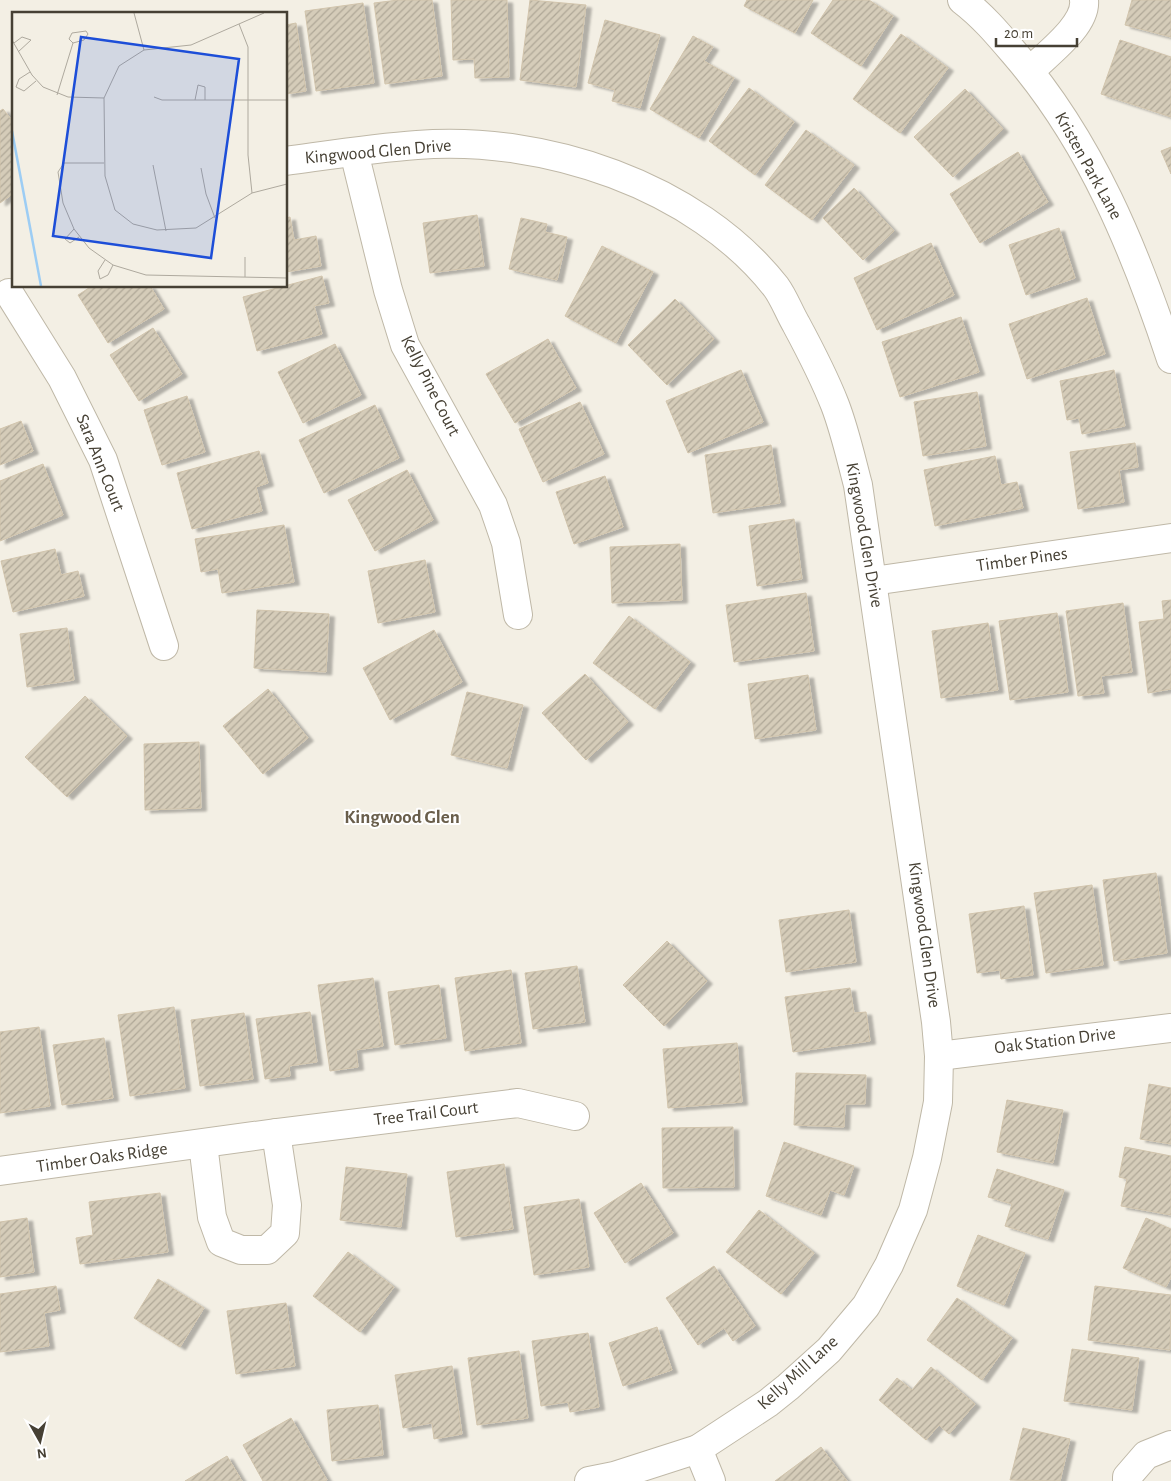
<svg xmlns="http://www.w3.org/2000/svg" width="1171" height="1481" font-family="'Alegreya Sans',sans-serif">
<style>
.building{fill:url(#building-hatch);stroke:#d1c4ac;filter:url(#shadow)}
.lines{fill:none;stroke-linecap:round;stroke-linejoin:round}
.street-casing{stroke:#bfb8a7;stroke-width:30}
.street{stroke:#fff;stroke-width:28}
.labels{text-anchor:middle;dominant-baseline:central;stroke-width:4;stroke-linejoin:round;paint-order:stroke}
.street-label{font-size:18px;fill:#464034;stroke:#fff}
.neighbourhood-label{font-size:19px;font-weight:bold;fill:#695e4b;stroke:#fff}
.inset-river{fill:none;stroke:#9dcdf4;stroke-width:2.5}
.inset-road{fill:none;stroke:#aea99e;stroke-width:1}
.view{fill:#1d4ed8;fill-opacity:0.15;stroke:#1d4ed8;stroke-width:2.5}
.inset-edge{fill:none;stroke:#464034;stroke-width:2.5}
</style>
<defs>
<pattern id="building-hatch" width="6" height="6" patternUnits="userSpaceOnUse" patternTransform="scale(1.25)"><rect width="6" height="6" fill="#d5ccb9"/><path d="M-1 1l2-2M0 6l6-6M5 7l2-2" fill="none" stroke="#afa797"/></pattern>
<filter id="shadow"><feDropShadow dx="5.5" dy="3" stdDeviation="1" flood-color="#0004"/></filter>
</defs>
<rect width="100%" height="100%" fill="#f3efe4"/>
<!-- building -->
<g class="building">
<path d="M 398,0 L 432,0 L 442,76 L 385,84 L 374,3 Z"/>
<path d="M 451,0 L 507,0 L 509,77 L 475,78 L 474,59 L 453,60 Z"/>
<path d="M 530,0 L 586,5 L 576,87 L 520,80 Z"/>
<path d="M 747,0 L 813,0 L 795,33 L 744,6 Z"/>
<path d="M 833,0 L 869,0 L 893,16 L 861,66 L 811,33 Z"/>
<path d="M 1132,0 L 1171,0 L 1171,37 L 1125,25 Z"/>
<path d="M 363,3 L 374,83 L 316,91 L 305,11 Z"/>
<path d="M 605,20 L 660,35 L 640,108 L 612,101 L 615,90 L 588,83 Z"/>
<path d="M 296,23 L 306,91 L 286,94 L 286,25 Z"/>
<path d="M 901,34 L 948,68 L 900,133 L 853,99 Z"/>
<path d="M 693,36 L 713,47 L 704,61 L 734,78 L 699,138 L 650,109 Z"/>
<path d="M 1120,40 L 1171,57 L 1171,117 L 1101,94 Z"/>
<path d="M 749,88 L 794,122 L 755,175 L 709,141 Z"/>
<path d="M 965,89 L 1003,129 L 953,177 L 914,137 Z"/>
<path d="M 3,109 L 14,123 L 14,193 L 0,203 L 0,111 Z"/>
<path d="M 806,130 L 854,165 L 812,220 L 765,185 Z"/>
<path d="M 1171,147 L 1171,174 L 1161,151 Z"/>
<path d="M 1018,152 L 1048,202 L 980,243 L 950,194 Z"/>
<path d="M 854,188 L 894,231 L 863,260 L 823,218 Z"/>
<path d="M 477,215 L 484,266 L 430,273 L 423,223 Z"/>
<path d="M 290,217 L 294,240 L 316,236 L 321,266 L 286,272 L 286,218 Z"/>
<path d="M 521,218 L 547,224 L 545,232 L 567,237 L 557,280 L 509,269 Z"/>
<path d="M 1059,228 L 1075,278 L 1026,295 L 1009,245 Z"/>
<path d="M 931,243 L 954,295 L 877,330 L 854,278 Z"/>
<path d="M 602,246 L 653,272 L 616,343 L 565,316 Z"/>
<path d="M 322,276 L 329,303 L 314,306 L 322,334 L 257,351 L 243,297 Z"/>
<path d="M 92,286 L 150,286 L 164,309 L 108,343 L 78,295 Z"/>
<path d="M 1087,298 L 1105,354 L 1027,379 L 1009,324 Z"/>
<path d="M 675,299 L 714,339 L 667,385 L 628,345 Z"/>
<path d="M 961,317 L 979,372 L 900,397 L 882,342 Z"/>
<path d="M 153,328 L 182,374 L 139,401 L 110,355 Z"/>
<path d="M 548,339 L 576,388 L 515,423 L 486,374 Z"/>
<path d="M 335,344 L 361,395 L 303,423 L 278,372 Z"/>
<path d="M 741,370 L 763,422 L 688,453 L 666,401 Z"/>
<path d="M 1114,370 L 1125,426 L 1082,434 L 1079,418 L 1067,420 L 1060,381 Z"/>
<path d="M 977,392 L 986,446 L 923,456 L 914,402 Z"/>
<path d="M 187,396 L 205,452 L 162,465 L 144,410 Z"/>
<path d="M 580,402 L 604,454 L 543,482 L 519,429 Z"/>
<path d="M 375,405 L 399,458 L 324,493 L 299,440 Z"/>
<path d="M 21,421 L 33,451 L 0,465 L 0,429 Z"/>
<path d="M 1135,443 L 1138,467 L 1119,470 L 1124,502 L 1078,509 L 1070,452 Z"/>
<path d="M 771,445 L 780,503 L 713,513 L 705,455 Z"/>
<path d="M 259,451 L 268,483 L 256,487 L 262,511 L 192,529 L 177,473 Z"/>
<path d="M 995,456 L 1001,485 L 1017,482 L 1023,508 L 935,526 L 924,470 Z"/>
<path d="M 43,464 L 63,515 L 0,541 L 0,481 Z"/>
<path d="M 407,470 L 433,520 L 375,551 L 348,500 Z"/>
<path d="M 605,476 L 623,527 L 574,544 L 556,492 Z"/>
<path d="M 794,519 L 802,579 L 757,586 L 749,526 Z"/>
<path d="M 284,525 L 294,582 L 222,593 L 218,569 L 201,572 L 195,539 Z"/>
<path d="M 680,544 L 682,600 L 612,603 L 610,547 Z"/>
<path d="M 55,549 L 61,575 L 78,571 L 84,596 L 13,612 L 1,561 Z"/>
<path d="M 425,560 L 435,612 L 378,623 L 368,571 Z"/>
<path d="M 806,593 L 814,651 L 734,662 L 726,605 Z"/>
<path d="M 1171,600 L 1171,689 L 1148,693 L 1139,622 L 1164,619 L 1162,601 Z"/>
<path d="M 1123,603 L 1132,672 L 1101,676 L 1104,693 L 1078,696 L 1066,611 Z"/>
<path d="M 257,610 L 329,614 L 326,672 L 254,668 Z"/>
<path d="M 1057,613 L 1068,692 L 1010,700 L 999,621 Z"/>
<path d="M 629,616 L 690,662 L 655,709 L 593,663 Z"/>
<path d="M 988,623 L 998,690 L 941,698 L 932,631 Z"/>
<path d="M 67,628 L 74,680 L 27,687 L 20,634 Z"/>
<path d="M 434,630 L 462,682 L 390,720 L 363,668 Z"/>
<path d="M 585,674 L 628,722 L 586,760 L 542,713 Z"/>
<path d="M 808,675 L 816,730 L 755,739 L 748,684 Z"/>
<path d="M 268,689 L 308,738 L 263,774 L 223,726 Z"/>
<path d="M 467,692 L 523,705 L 507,768 L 451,755 Z"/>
<path d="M 85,696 L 127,736 L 67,797 L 25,757 Z"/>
<path d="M 199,742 L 201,808 L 145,810 L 144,744 Z"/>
<path d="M 1156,873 L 1167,953 L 1114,961 L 1103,880 Z"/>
<path d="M 1092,885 L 1103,965 L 1046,973 L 1034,893 Z"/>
<path d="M 1024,906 L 1033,975 L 1001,979 L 1000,970 L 977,973 L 969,914 Z"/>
<path d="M 849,910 L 856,962 L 786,972 L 779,920 Z"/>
<path d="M 667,941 L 707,981 L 664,1026 L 623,985 Z"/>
<path d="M 577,966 L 585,1022 L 533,1029 L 525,973 Z"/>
<path d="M 511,970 L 521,1043 L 465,1051 L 455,978 Z"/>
<path d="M 373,978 L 383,1046 L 356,1050 L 358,1067 L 330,1071 L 318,985 Z"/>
<path d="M 439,985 L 446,1038 L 395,1045 L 388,992 Z"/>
<path d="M 850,988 L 854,1013 L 866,1012 L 870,1041 L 793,1052 L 785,997 Z"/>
<path d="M 174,1007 L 185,1088 L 130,1096 L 118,1015 Z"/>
<path d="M 310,1012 L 317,1062 L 289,1066 L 290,1076 L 265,1079 L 256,1019 Z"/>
<path d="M 244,1013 L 253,1079 L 200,1086 L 191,1020 Z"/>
<path d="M 39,1027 L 50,1106 L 0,1113 L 0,1032 Z"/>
<path d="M 104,1038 L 113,1098 L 62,1105 L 53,1045 Z"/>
<path d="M 737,1043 L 742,1102 L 668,1108 L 663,1049 Z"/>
<path d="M 796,1073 L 866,1075 L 865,1104 L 845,1104 L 844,1127 L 794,1125 Z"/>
<path d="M 1149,1084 L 1171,1088 L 1171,1144 L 1140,1139 Z"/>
<path d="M 1007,1100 L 1063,1110 L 1053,1163 L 997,1152 Z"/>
<path d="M 733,1127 L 734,1187 L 663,1188 L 662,1128 Z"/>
<path d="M 784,1142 L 854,1166 L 844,1195 L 830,1190 L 821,1215 L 766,1196 Z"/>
<path d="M 1125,1147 L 1171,1156 L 1171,1215 L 1121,1206 L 1127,1179 L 1119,1177 Z"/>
<path d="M 504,1164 L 513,1229 L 456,1237 L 447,1172 Z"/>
<path d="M 346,1167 L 407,1174 L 401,1227 L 340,1220 Z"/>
<path d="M 997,1169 L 1064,1190 L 1048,1239 L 1005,1226 L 1012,1204 L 988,1197 Z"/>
<path d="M 641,1183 L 673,1233 L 625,1263 L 594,1213 Z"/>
<path d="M 160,1193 L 168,1252 L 80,1264 L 76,1238 L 93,1235 L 89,1202 Z"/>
<path d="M 579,1199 L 589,1267 L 534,1275 L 524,1207 Z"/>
<path d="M 759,1210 L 814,1253 L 781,1294 L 726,1252 Z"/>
<path d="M 27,1218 L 34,1272 L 0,1277 L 0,1222 Z"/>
<path d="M 1146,1218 L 1171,1229 L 1171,1277 L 1166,1287 L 1123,1268 Z"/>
<path d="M 978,1235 L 1025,1253 L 1004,1305 L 957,1286 Z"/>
<path d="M 348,1252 L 394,1287 L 360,1332 L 313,1296 Z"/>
<path d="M 714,1266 L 755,1326 L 733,1341 L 724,1328 L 698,1345 L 666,1298 Z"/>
<path d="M 158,1279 L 204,1308 L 180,1347 L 134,1318 Z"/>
<path d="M 56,1286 L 60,1310 L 44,1313 L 49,1346 L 0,1352 L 0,1294 Z"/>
<path d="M 1095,1286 L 1171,1295 L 1170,1350 L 1088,1340 Z"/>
<path d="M 957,1298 L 1012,1338 L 982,1380 L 927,1340 Z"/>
<path d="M 286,1303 L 295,1366 L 236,1374 L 227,1311 Z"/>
<path d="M 657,1327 L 672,1370 L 623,1386 L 609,1343 Z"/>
<path d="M 588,1333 L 599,1407 L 570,1412 L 568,1402 L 541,1406 L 532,1341 Z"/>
<path d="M 1072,1349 L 1139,1358 L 1132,1410 L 1064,1401 Z"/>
<path d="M 519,1351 L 528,1418 L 477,1425 L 468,1358 Z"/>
<path d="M 452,1366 L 462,1434 L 434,1439 L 432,1423 L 403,1428 L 395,1375 Z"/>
<path d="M 931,1367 L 975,1404 L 949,1434 L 939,1425 L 926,1440 L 879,1400 L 897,1378 L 912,1390 Z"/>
<path d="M 378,1405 L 383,1455 L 332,1461 L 327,1410 Z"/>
<path d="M 291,1418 L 327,1480 L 325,1481 L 263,1481 L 243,1445 Z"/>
<path d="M 1023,1428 L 1070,1439 L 1060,1481 L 1010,1480 Z"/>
<path d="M 821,1447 L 847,1481 L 775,1481 Z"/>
<path d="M 227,1456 L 242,1481 L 185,1481 Z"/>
</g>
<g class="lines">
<!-- street casing -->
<g class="street-casing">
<g id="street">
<path d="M 962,0 C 983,16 998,34 1015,54 C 1091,142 1135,250 1171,359"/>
<path d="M 1030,71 C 1047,54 1087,25 1084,0"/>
<path d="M 354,152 L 388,290 L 405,345 L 493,505 L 506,543 L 518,615"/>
<path d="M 286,161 C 330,155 374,148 417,145 C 543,135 696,185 776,287 C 784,298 789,312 796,324 C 810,350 824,377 835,405 C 845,431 851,459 858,485 L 936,1022 L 939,1056 L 938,1102 L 927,1158 L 913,1210 L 889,1265 L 866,1306 L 829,1350 L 788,1387 L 768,1403 L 698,1449 L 614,1476 L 589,1481"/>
<path d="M 9,293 L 62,378 L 103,460 L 164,646"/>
<path d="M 873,581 L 1171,538"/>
<path d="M 939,1056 L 1171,1028"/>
<path d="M 203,1144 L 212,1217 L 221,1242 L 241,1250 L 267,1250 L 285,1233 L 287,1205 L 276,1133"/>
<path d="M 0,1171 L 276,1133 L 518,1103 L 575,1116"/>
<path d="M 698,1449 L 711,1481"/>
<path d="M 1127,1481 L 1127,1477 L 1146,1455 L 1171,1445"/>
</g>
</g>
<!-- street -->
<use href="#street" class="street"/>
</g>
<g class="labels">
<!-- street labels -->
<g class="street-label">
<text transform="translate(378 152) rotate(-5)">Kingwood Glen Drive</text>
<text transform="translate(1088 166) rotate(61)">Kristen Park Lane</text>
<text transform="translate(430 386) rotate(63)">Kelly Pine Court</text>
<text transform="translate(100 463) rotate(68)">Sara Ann Court</text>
<text transform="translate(864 535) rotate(80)">Kingwood Glen Drive</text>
<text transform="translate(1022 560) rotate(-8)">Timber Pines</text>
<text transform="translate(924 935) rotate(82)">Kingwood Glen Drive</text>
<text transform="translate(1055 1041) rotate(-7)">Oak Station Drive</text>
<text transform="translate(426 1114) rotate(-7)">Tree Trail Court</text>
<text transform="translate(102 1158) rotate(-8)">Timber Oaks Ridge</text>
<text transform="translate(798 1373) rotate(-42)">Kelly Mill Lane</text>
</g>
<!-- neighbourhood labels -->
<g class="neighbourhood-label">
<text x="402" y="817">Kingwood Glen</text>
</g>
</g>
<!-- overview -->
<g transform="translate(12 12)">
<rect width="275" height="275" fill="#f3efe4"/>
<path class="inset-river" d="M 0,119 L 29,274"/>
<path class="inset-road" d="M 122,1 L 132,38M 252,1 L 179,33 L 132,38 L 107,54 L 92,86 L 93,164 L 103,198 L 121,212 L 145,218 L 184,216 L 240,181 L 275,172M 227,12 L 236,35 L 236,143 L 240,181M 74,19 L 76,22 L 72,28 L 61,31 L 57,27 L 60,21 ZM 0,28 L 20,63 L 31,75 L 56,85 L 92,86M 2,31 L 10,25 L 19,28 L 6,40M 18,60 L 7,67 L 4,75 L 12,79 L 24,69M 45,83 L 61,31M 142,85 L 150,88 L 275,88M 183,88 L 186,73 L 193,75 L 193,88M 92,151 L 52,151 L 46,160 L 51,191 L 62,217 L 77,236 L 101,253 L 134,263 L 275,266M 141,153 L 154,219M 189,156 L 194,182 L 203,206M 62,217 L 53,227 L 58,231 L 67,225M 233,245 L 233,265M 93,248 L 86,259 L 88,267 L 96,263 L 101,253"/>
<path class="view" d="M 69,25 L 227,47 L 199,246 L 41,224 Z"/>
<rect width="275" height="275" class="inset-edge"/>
</g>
<!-- north arrow -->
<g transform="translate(40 1441) rotate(172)" stroke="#ffffff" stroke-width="4" paint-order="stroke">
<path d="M0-4L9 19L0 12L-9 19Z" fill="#464034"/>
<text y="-8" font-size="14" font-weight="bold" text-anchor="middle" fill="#464034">N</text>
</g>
<!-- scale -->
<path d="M996 38v8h81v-8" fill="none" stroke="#464034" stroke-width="2.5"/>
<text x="1004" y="38" font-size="15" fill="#464034" stroke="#ffffff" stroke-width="4" paint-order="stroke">20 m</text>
</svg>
